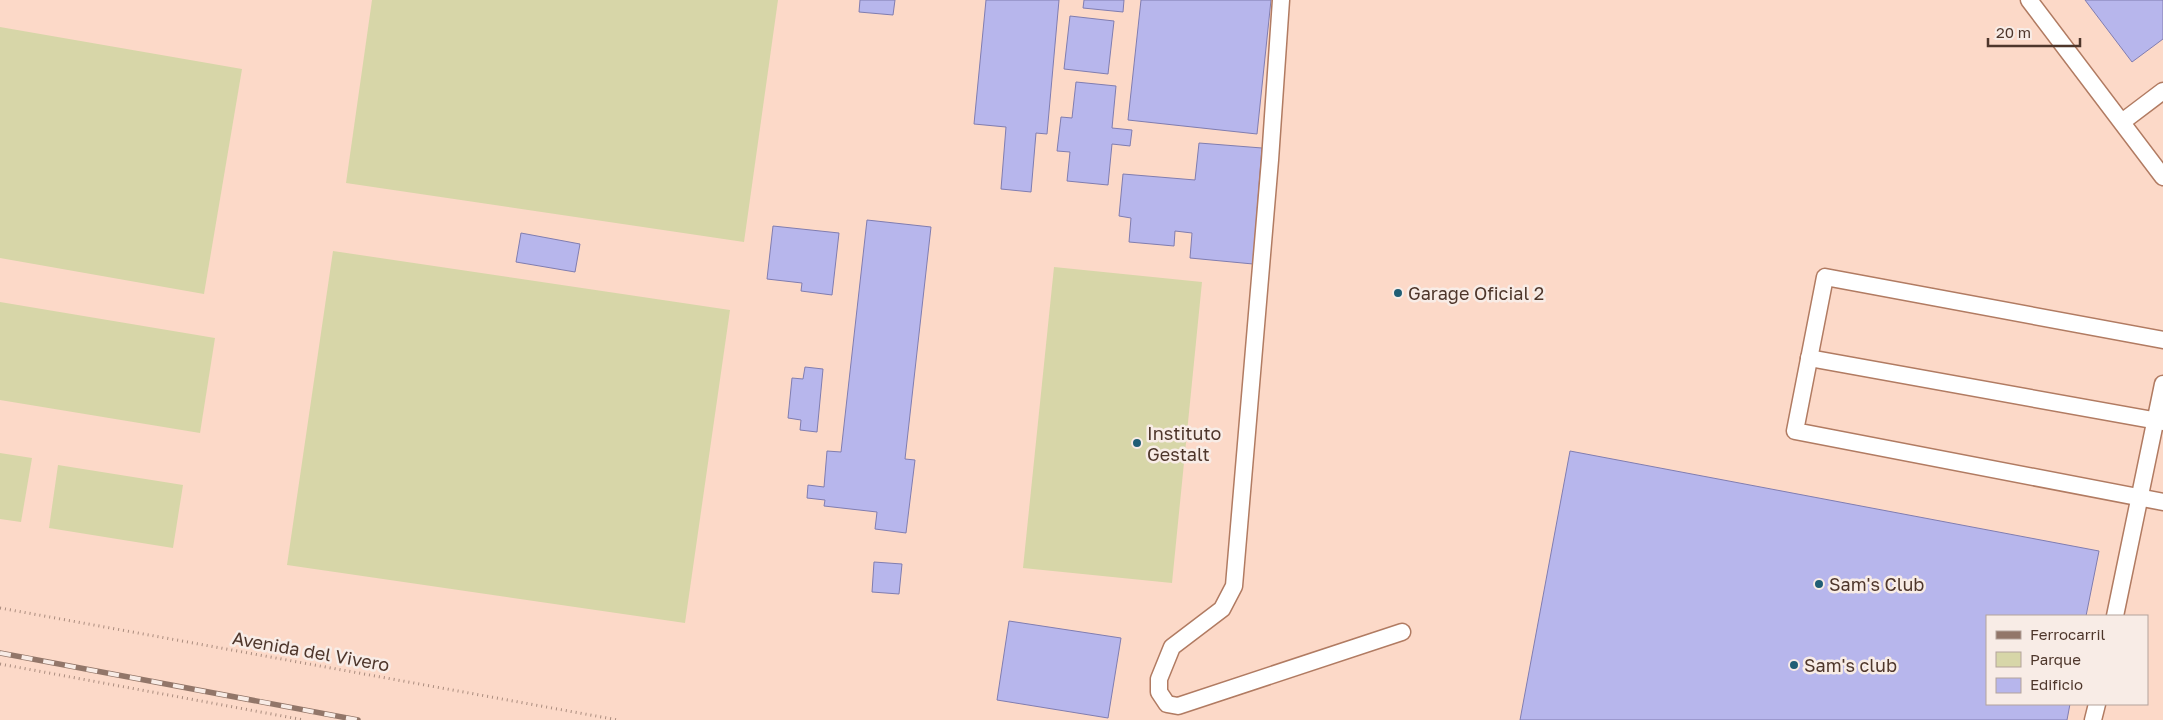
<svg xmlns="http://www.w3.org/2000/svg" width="2163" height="720" font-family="'Golos Text',sans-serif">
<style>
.green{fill:#d7d6a8}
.building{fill:#b7b6ec;stroke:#807db0}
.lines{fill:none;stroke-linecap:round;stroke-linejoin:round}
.service-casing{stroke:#b17b62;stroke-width:19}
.path{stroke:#aa8c7e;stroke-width:3;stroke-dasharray:1 4;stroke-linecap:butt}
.service{stroke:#fff;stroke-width:16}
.rail-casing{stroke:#927669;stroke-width:5.5}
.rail{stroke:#f8ece6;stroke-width:4;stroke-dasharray:11;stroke-linecap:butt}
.poi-dot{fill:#205e75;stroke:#f8ece6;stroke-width:2}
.labels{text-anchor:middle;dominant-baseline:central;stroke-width:5;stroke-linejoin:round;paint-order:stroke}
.poi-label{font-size:18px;fill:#4e362b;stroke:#f8ece6;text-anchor:start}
.street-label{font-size:18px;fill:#4e362b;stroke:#f8ece6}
</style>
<rect width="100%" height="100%" fill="#fcd9c8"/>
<!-- green -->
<g class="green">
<path d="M 372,0 L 778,0 L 744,242 L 346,183 Z"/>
<path d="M 0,27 L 242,69 L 204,294 L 0,258 Z"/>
<path d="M 333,251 L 730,310 L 685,623 L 287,565 Z"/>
<path d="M 1054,267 L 1202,282 L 1172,583 L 1023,568 Z"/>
<path d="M 0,302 L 215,338 L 200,433 L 0,400 Z"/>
<path d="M 0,453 L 32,458 L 21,522 L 0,519 Z"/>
<path d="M 58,465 L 183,485 L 173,548 L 49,528 Z"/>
</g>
<!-- building -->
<g class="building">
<path d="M 860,0 L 895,0 L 893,15 L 859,12 Z"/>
<path d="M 986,0 L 1059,0 L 1047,134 L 1036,133 L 1031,192 L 1001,189 L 1006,127 L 974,124 Z"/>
<path d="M 1084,0 L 1124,0 L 1123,12 L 1083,8 Z"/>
<path d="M 1141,0 L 1271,0 L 1257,134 L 1128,120 Z"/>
<path d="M 2085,0 L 2163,0 L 2163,39 L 2132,62 Z"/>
<path d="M 1070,16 L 1114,21 L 1108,74 L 1064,69 Z"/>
<path d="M 1076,82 L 1116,86 L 1112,128 L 1132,130 L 1130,146 L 1112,144 L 1108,185 L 1067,181 L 1070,152 L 1057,151 L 1061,117 L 1072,118 Z"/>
<path d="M 1199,143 L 1262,148 L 1253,264 L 1190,258 L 1192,233 L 1175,231 L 1174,246 L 1129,242 L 1131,218 L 1119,216 L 1123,174 L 1195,180 Z"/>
<path d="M 867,220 L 931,227 L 905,459 L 915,460 L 906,533 L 875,529 L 877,512 L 824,506 L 825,500 L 807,498 L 808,485 L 824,487 L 827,451 L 841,452 Z"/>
<path d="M 773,226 L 839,233 L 832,295 L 801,291 L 802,283 L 767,279 Z"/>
<path d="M 521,233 L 580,244 L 575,272 L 516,262 Z"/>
<path d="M 805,367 L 823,369 L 817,432 L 800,430 L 801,420 L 788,418 L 792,378 L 803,379 Z"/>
<path d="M 1570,451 L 2099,551 L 2086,616 L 1987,616 L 1987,704 L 2070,704 L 2067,720 L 1520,720 Z"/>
<path d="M 874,562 L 902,564 L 899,594 L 872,592 Z"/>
<path d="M 1009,621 L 1121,638 L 1108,718 L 997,700 Z"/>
</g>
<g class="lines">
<!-- service casing -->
<g class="service-casing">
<g id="service">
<path d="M 1281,0 L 1270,160 L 1234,586 L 1222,609 L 1172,647 L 1159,679 L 1159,692 L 1167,704 L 1178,706 L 1402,632"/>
<path d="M 2029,0 L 2163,177"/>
<path d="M 2122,122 L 2163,91"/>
<path d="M 2163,340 L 1825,277 L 1795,431 L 2163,502"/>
<path d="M 1809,358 L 2163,422"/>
<path d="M 2115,616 L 2163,384"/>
<path d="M 2093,720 L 2097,704"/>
</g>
</g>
<!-- path -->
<g class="path">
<path d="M 0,608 L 618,720"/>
<path d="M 0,664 L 304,720"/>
</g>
<!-- service -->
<use href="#service" class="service"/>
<!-- rail casing -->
<g class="rail-casing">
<path id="rail" d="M 0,653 L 358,720"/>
</g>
<!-- rail -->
<use href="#rail" class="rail"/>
</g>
<!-- markers -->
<g class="poi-dot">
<circle cx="1398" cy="293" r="5"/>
<circle cx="1137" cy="443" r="5"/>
<circle cx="1819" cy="584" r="5"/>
<circle cx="1794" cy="665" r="5"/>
</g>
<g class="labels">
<!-- poi labels -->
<g class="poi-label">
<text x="1408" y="293">Garage Oficial 2</text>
<text x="1147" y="433">Instituto<tspan x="1147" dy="21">Gestalt</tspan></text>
<text x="1829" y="584">Sam's Club</text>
<text x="1804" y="665">Sam's club</text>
</g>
<!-- street labels -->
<g class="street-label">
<text transform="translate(311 651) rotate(10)">Avenida del Vivero</text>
</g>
</g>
<!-- legend -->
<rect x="1986" y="615" width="162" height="90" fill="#f8ece6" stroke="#b4a39b"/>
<rect x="1996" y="631" width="25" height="8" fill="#927669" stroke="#b4a39b"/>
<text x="2030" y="640" font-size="15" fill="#4e362b">Ferrocarril</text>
<rect x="1996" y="652" width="25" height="15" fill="#d7d6a8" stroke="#b4a39b"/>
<text x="2030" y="665" font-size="15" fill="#4e362b">Parque</text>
<rect x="1996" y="678" width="25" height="15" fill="#b7b6ec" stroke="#b4a39b"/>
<text x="2030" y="690" font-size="15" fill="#4e362b">Edificio</text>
<!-- scale -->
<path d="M1988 38v8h92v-8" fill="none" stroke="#4e362b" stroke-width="2.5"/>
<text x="1996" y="38" font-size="15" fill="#4e362b" stroke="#f8ece6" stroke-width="4" paint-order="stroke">20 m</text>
</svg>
